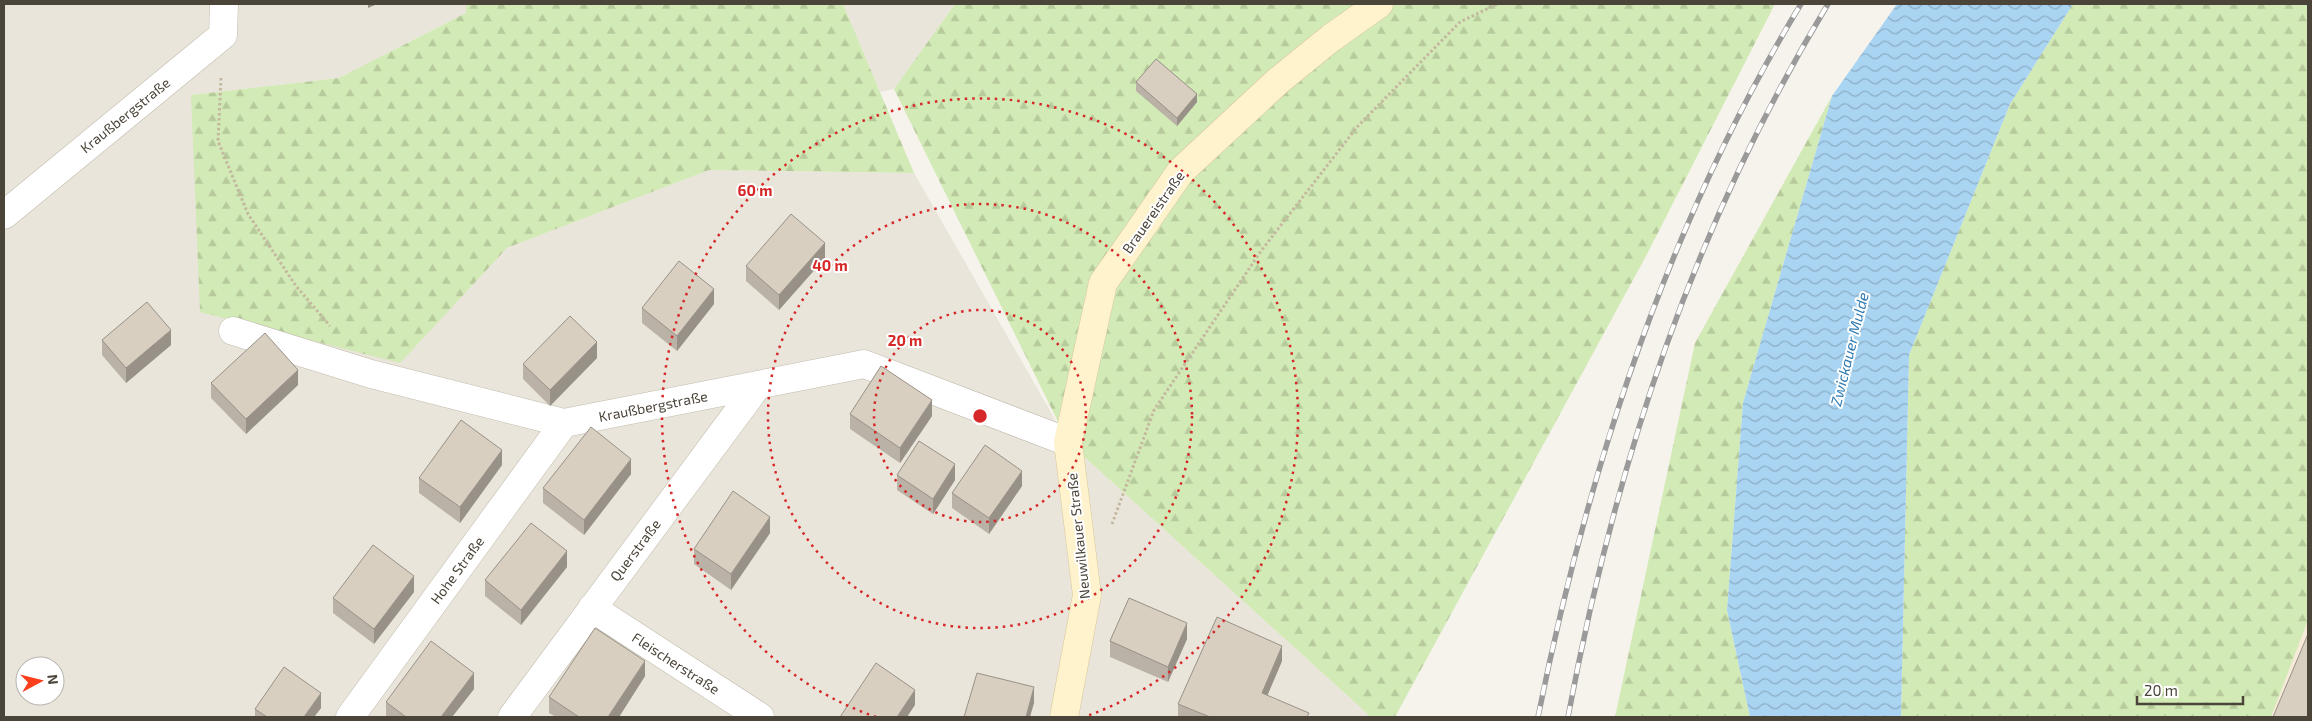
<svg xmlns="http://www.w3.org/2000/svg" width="2312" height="721" font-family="'Exo 2',sans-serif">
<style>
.residential{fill:#eae5da;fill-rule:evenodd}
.commercial{fill:#f7ead8}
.forest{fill:url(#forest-firs)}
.water{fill:url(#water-waves)}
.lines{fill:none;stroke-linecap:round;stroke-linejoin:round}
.street-casing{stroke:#c2bbae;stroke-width:29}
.secondary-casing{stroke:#d6c79b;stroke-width:29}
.path{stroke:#c4b79f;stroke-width:3;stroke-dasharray:2.5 2.5;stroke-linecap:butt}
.street{stroke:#fff;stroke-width:28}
.secondary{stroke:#fff3cd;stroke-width:28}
.rail-casing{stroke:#9a9a9a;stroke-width:5.5}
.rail{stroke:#fff;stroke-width:4;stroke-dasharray:11;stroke-linecap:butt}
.wall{fill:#bab2a6}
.shaded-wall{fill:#979187}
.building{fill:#d8cfc1;stroke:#979187}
.ring{fill:none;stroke:#d62828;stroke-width:2.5;stroke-dasharray:2.5 5}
.labels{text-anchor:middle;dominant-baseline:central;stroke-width:4;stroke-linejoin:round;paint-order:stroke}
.street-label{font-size:14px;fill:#4b4439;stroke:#fff}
.water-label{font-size:15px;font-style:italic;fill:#2e7ab2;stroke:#fff}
.centre{fill:#d62828;stroke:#fff;stroke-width:2.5}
.ring-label{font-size:15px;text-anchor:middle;font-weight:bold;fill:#d62828;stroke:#fff;stroke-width:4;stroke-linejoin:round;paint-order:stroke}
</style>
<defs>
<pattern id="forest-firs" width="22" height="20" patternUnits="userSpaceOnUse" patternTransform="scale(1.25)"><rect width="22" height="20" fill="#d2eab5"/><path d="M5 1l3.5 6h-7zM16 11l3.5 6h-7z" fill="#b6ca9c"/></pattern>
<pattern id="water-waves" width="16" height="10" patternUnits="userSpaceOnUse" patternTransform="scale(1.25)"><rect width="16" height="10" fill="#a9d4f2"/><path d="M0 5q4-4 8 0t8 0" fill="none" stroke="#8caec5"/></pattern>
</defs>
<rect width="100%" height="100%" fill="#f6f3ec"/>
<!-- residential -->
<g class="residential">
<path d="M 4,4 L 466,4 L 466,13 L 339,78 L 191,95 L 399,363 L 507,248 L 709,170 L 914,173 L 1068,442 L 1371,717 L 4,717 ZM 25,666 L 55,666 L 55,696 L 25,696 Z"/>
<path d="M 843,4 L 955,4 L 894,89 L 880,92 Z"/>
</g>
<!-- commercial -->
<path class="commercial" d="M 2308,620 L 2308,717 L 2271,717 Z"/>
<!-- forest -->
<g class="forest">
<path d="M 466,4 L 843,4 L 914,173 L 709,170 L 507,248 L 400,363 L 200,312 L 191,95 L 339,78 L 466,13 Z"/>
<path d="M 955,4 L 1775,4 L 1646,256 L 1395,717 L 1371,717 L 1068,442 L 894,89 Z"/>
<path d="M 2073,4 L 2308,4 L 2308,620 L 2271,717 L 1901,717 L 1909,355 L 2010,104 Z"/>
<path d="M 1832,96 L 1743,403 L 1727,610 L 1750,717 L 1615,717 L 1695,343 Z"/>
</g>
<!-- water -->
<path class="water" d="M 1897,4 L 2073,4 L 2010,104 L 1909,355 L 1901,717 L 1750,717 L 1727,610 L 1743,403 L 1832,96 Z"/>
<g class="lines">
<!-- street casing -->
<g class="street-casing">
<g id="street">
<path d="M 4,215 L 223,35 L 224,4"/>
<path d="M 233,331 L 371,374 L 564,423 L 864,364 L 1068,442"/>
<path d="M 592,608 L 760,717"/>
<path d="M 350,717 L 564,423"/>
<path d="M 512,717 L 758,385"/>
</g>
</g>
<!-- secondary casing -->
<g class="secondary-casing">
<path id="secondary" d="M 1064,717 L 1087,595 L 1068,442 L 1103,283 L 1181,171 L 1278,81 L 1331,38 L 1379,4"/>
</g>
<!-- path -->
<g class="path">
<path d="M 221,78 L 218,141 L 248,214 L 296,286 L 330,326"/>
<path d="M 1112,524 L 1154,410 L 1261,251 L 1357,127 L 1460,22 L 1497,4"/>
</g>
<!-- street -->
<use href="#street" class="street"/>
<!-- secondary -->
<use href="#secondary" class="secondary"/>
<!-- rail casing -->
<g class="rail-casing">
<g id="rail">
<path d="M 1538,717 C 1588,468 1668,222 1801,4"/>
<path d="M 1568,717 C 1616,461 1693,227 1828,4"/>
</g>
</g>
<!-- rail -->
<use href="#rail" class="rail"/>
</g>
<!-- wall -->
<g class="wall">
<path d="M 1136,82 L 1197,102 L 1177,126 L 1136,91 Z"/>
<path d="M 825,258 L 779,310 L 746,281 L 746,266 Z"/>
<path d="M 714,304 L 677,351 L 642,323 L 642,308 Z"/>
<path d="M 102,340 L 171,345 L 126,383 L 102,355 Z"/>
<path d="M 597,358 L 550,406 L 523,379 L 523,364 Z"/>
<path d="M 211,383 L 298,385 L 246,434 L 211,398 Z"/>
<path d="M 850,414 L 932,416 L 900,463 L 850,429 Z"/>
<path d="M 502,465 L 460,523 L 419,493 L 419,478 Z"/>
<path d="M 631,474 L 584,535 L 543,503 L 543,488 Z"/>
<path d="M 897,475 L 955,480 L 933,514 L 897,490 Z"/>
<path d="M 1022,486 L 989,534 L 952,508 L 952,493 Z"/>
<path d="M 770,533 L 731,590 L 694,564 L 694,549 Z"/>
<path d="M 567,567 L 521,625 L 485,596 L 485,580 Z"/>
<path d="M 414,592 L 374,644 L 333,613 L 333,598 Z"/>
<path d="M 1187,639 L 1168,682 L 1110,657 L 1110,641 Z"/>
<path d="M 1282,661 L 1267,696 L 1309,717 L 1178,717 L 1178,704 Z"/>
<path d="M 645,676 L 619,717 L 556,717 L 549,713 L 549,697 Z"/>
<path d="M 474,689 L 452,717 L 386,717 L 386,702 Z"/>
<path d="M 321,708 L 314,717 L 255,717 L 255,709 Z"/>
</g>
<!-- shaded-wall -->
<g class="shaded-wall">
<path d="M 368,4 L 377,4 L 368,8 Z"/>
<path d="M 1197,94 L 1197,102 L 1177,126 L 1177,118 Z"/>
<path d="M 825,243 L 825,258 L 779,310 L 779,295 Z"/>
<path d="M 714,289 L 714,304 L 677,351 L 677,336 Z"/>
<path d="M 171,330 L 171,345 L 126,383 L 126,368 Z"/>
<path d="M 597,342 L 597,358 L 550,406 L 550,390 Z"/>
<path d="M 298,370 L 298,385 L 246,434 L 246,419 Z"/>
<path d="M 932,400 L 932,416 L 900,463 L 900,448 Z"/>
<path d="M 502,450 L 502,465 L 460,523 L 460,507 Z"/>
<path d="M 631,459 L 631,474 L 584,535 L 584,520 Z"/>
<path d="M 955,464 L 955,480 L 933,514 L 933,499 Z"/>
<path d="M 1022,471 L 1022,486 L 989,534 L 989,518 Z"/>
<path d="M 770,517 L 770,533 L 731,590 L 731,574 Z"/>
<path d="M 567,551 L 567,567 L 521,625 L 521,610 Z"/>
<path d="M 414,576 L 414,592 L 374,644 L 374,629 Z"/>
<path d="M 1187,623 L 1187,639 L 1168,682 L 1168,667 Z"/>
<path d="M 1282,646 L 1282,661 L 1262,708 L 1262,693 Z"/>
<path d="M 645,661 L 645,676 L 619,717 L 608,717 Z"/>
<path d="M 474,673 L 474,689 L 452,717 L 441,717 Z"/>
<path d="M 1034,687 L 1034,703 L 1030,717 L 1026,717 Z"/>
<path d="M 915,690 L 915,705 L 907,717 L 897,717 Z"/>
<path d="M 321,693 L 321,708 L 314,717 L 304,717 Z"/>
</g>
<!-- building -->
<g class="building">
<path d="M 1156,59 L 1197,94 L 1177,118 L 1136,82 Z"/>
<path d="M 791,214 L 825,243 L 779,295 L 746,266 Z"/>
<path d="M 679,261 L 714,289 L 677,336 L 642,308 Z"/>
<path d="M 147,302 L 171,330 L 126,368 L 102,340 Z"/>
<path d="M 570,316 L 597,342 L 550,390 L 523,364 Z"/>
<path d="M 265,333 L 298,370 L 246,419 L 211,383 Z"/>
<path d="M 881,366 L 932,400 L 900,448 L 850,414 Z"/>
<path d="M 461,420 L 502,450 L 460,507 L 419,478 Z"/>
<path d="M 591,427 L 631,459 L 584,520 L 543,488 Z"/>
<path d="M 919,441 L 955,464 L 933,499 L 897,475 Z"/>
<path d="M 985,445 L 1022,471 L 989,518 L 952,493 Z"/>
<path d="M 733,491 L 770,517 L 731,574 L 694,549 Z"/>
<path d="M 531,523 L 567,551 L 521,610 L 485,580 Z"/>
<path d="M 373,545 L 414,576 L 374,629 L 333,598 Z"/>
<path d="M 1129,598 L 1187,623 L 1168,667 L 1110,641 Z"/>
<path d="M 1217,617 L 1282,646 L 1262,693 L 1309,713 L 1307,717 L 1210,717 L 1178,704 Z"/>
<path d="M 595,628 L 645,661 L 608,717 L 579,717 L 549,697 Z"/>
<path d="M 2308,634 L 2308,717 L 2273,717 Z"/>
<path d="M 431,641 L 474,673 L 441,717 L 406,717 L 386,702 Z"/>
<path d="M 876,663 L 915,690 L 897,717 L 840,717 Z"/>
<path d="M 284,667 L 321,693 L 304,717 L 267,717 L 255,709 Z"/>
<path d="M 977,673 L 1034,687 L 1026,717 L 964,717 Z"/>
</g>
<!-- distance rings -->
<g class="ring">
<circle cx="980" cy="416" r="106"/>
<circle cx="980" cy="416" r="212"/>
<path d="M876 717A318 318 0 1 1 1084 717"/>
</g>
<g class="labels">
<!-- street labels -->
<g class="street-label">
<text transform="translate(125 115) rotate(-39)">Kraußbergstraße</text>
<text transform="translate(1153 212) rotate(-55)">Brauereistraße</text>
<text transform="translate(653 406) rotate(-11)">Kraußbergstraße</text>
<text transform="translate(1078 536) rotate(-96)">Neuwilkauer Straße</text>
<text transform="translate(635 550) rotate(-53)">Querstraße</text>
<text transform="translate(457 570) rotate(-54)">Hohe Straße</text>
<text transform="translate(676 663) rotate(33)">Fleischerstraße</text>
</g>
<!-- water labels -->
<g class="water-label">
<text transform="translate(1849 349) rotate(-76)">Zwickauer Mulde</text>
</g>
</g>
<circle cx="980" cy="416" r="8" class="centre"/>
<g class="ring-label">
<text x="755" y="196">60 m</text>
<text x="830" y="271">40 m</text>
<text x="905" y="346">20 m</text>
</g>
<!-- border -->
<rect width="2312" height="721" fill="none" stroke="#4b4439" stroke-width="10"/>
<!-- north arrow -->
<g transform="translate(40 681) rotate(83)"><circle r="24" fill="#ffffff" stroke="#b7b4b0"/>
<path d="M0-4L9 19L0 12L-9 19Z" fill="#fc3f1d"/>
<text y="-8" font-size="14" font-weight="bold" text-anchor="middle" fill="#4b4439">N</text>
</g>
<!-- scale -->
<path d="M2137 696v8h106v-8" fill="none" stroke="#4b4439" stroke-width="2.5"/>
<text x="2144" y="696" font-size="15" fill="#4b4439" stroke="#ffffff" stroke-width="4" paint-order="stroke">20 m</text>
</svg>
